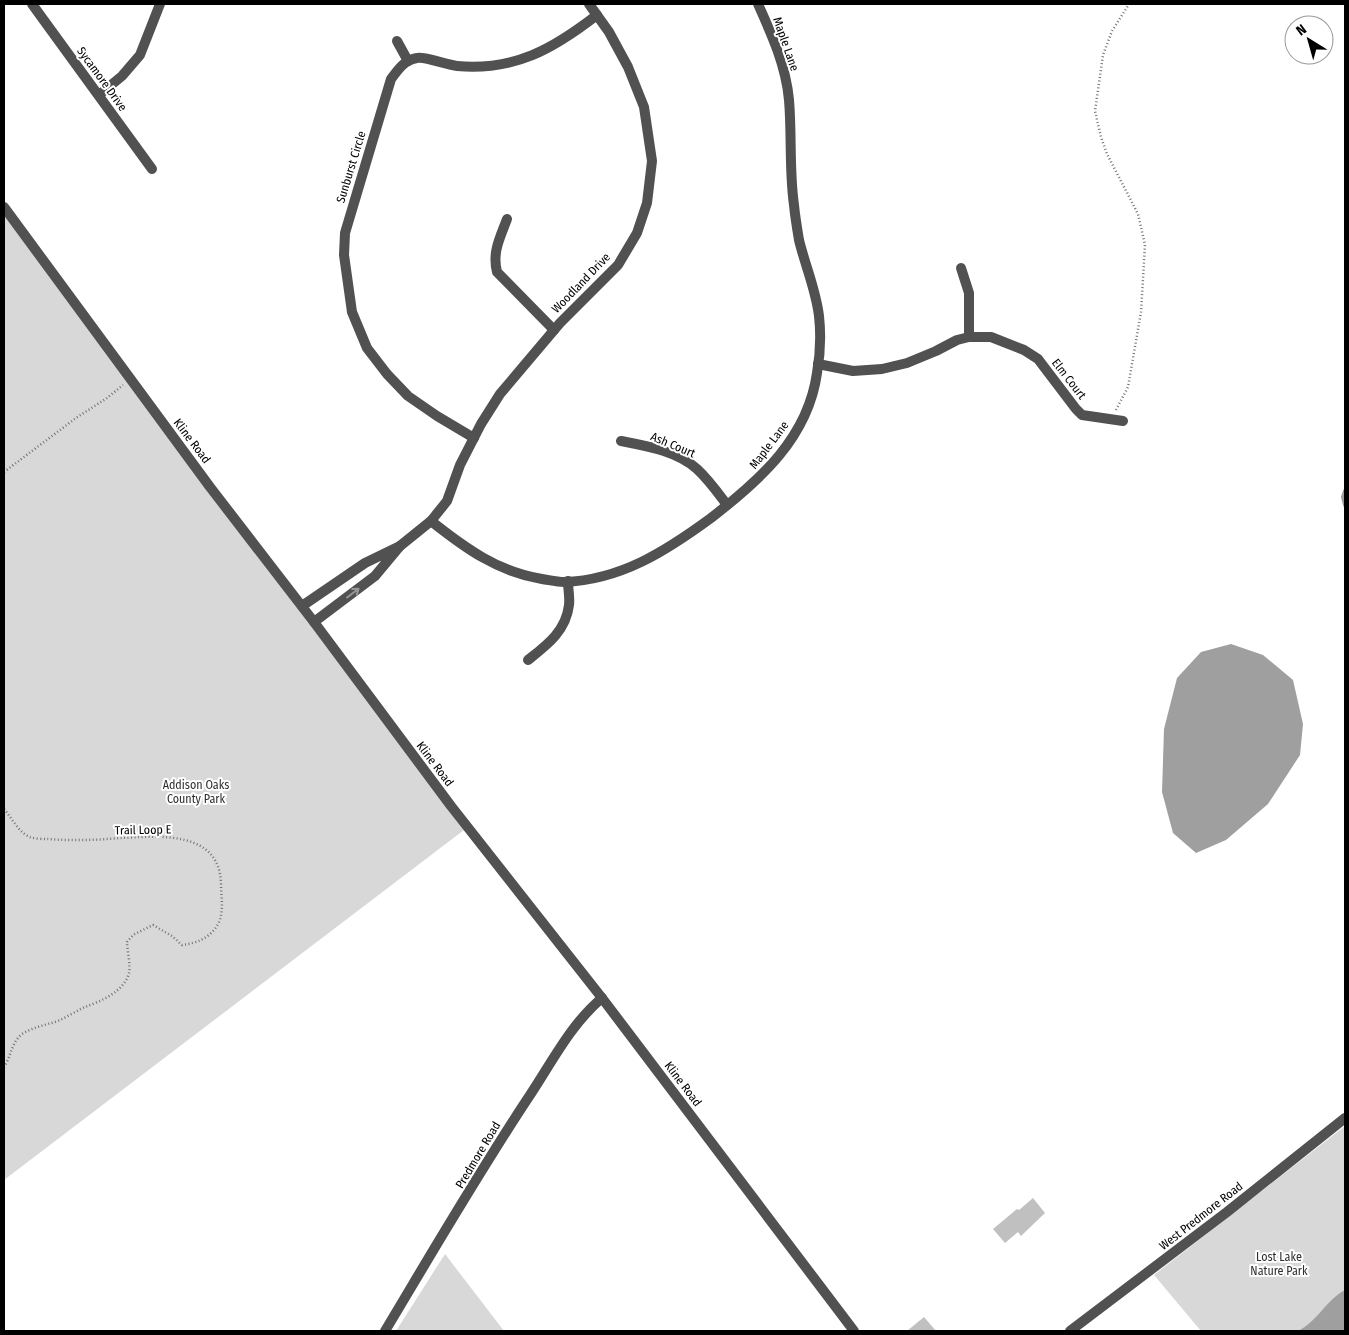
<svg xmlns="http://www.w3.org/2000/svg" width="1349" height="1335" font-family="'Fira Sans Condensed',sans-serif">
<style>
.green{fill:#d8d8d8}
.water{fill:#9f9f9f}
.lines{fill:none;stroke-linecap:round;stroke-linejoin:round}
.stream{stroke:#9f9f9f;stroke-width:4}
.building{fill:#c0c0c0}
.path{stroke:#737373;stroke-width:2.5;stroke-dasharray:1 2.5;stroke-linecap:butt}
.minor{stroke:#515151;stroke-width:10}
.tertiary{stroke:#515151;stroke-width:10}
.oneway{stroke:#979797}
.labels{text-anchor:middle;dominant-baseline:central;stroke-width:4;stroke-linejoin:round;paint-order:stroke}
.street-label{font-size:12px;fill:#000;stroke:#fff}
.park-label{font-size:12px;fill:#2f2f2f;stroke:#fff}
</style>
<rect width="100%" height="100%" fill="#fff"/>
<!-- green -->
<g class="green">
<path d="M 4,206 L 464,830 L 4,1180 Z"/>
<path d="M 1345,1126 L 1345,1331 L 1201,1331 L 1154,1275 Z"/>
<path d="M 445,1254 L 504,1331 L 396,1331 Z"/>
</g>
<!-- water -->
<g class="water">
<path d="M 1231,644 L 1263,655 L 1293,680 L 1303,724 L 1300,755 L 1268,804 L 1226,840 L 1196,853 L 1173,833 L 1162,792 L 1164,729 L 1177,678 L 1201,652 Z"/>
<path d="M 1345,1290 L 1345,1331 L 1298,1331 C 1318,1321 1326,1300 1345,1290 Z"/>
</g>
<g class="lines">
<!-- stream -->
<path class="stream" d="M 1345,491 L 1343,497 L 1345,505"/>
</g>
<!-- building -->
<g class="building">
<path d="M 1033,1198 L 1045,1213 L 1021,1236 L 1018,1232 L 1005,1243 L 993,1229 L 1017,1209 L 1019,1210 Z"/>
<path d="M 924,1317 L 936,1331 L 907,1331 Z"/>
</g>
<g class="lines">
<!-- path -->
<g class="path">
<path d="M 1116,410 L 1128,387 L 1141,312 L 1145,245 L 1138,214 L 1107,154 L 1101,137 L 1095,111 L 1103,55 L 1112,31 L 1129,4"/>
<path d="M 4,472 L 76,418 L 107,398 L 123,385"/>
<path d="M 4,809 C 12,818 18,832 30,837 C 35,839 43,839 48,839 C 73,841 97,840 121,838 C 159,836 220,830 221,884 C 221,897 224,910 219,922 C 212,937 198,943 182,945 L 172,936 L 153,925 L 133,935 L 127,942 C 127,950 131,966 129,973 C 124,992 101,1001 85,1007 C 76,1011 67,1017 58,1021 C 46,1025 33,1027 22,1034 C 11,1043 11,1057 4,1067"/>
</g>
<!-- minor -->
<g class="minor">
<path d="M 32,4 L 152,169"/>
<path d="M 397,41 L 408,61"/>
<path d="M 99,95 L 122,76 L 140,55 L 160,4"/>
<path d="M 507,219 C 500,238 492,252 497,272 L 554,330"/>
<path d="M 961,268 L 969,293 L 969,337"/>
<path d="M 818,364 L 853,371 L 882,369 L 907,363 L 936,351 L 957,340 L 969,337 L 991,337 L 1024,350 L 1038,359 L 1076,409 L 1082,415 L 1123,421"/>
<path d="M 474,438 L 437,416 L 408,396 L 387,374 L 367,348 L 352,312 L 344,255 L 345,233 L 391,79 C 398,70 404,60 417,58 C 424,56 447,65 457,66 C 515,71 553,49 597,15"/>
<path d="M 621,441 C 647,446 677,451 697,469 C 709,480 718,493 727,505"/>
<path d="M 431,521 C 465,548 498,572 542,579 C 549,580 557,582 564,582 C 621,580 666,551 711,518 C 760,480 808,438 817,373 C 820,356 821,334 819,316 C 816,290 805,265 799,240 C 797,228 795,216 794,205 C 789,170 792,135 789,100 C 786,66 772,35 758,4"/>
<path d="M 400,546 L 431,521 L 447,501 L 460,465 L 481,424 L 500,394 L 560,323 L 618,265 L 637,233 L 647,203 L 652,161 L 644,107 L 628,67 L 609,32 L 589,4"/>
<path d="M 302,606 L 365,563 L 400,546 L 375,576 L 314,622"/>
<path d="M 528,660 C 547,645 566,631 569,605 C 570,598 568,589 568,581"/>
</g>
<!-- tertiary -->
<g class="tertiary">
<path d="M 4,207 L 210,487 L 314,622 L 451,806 L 602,998 L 854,1331"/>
<path d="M 385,1331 C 433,1251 480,1170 532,1092 C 553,1060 572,1023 602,998"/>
<path d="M 1070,1331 L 1227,1212 L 1345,1118"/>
</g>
</g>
<!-- one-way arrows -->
<defs><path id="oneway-shaft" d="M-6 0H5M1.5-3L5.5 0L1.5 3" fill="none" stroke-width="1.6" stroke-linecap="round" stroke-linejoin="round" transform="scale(1.25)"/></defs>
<use class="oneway" href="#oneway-shaft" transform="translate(353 593) rotate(-37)"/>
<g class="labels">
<!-- street labels -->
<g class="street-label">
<text transform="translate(786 44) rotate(71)">Maple Lane</text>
<text transform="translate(102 79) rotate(54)">Sycamore Drive</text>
<text transform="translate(351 167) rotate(-73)">Sunburst Circle</text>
<text transform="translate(581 283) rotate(-46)">Woodland Drive</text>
<text transform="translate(1069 379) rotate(52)">Elm Court</text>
<text transform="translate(192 441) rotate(53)">Kline Road</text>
<text transform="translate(673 445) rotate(23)">Ash Court</text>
<text transform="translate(769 445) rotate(-53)">Maple Lane</text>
<text transform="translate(435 764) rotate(53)">Kline Road</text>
<text transform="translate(143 830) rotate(-1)">Trail Loop E</text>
<text transform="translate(683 1084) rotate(53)">Kline Road</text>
<text transform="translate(478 1155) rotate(-59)">Predmore Road</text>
<text transform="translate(1201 1216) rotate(-38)">West Predmore Road</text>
</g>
<!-- park labels -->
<g class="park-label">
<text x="196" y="785">Addison Oaks<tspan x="196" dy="14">County Park</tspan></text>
<text x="1279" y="1257">Lost Lake<tspan x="1279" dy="14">Nature Park</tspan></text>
</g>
</g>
<!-- border -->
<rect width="1349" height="1335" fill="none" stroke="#000000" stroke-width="10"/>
<!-- north arrow -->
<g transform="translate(1309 40) rotate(323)"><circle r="24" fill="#ffffff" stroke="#999999"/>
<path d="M0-4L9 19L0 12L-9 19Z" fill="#000000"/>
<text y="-8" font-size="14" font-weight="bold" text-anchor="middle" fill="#000000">N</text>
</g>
</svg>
